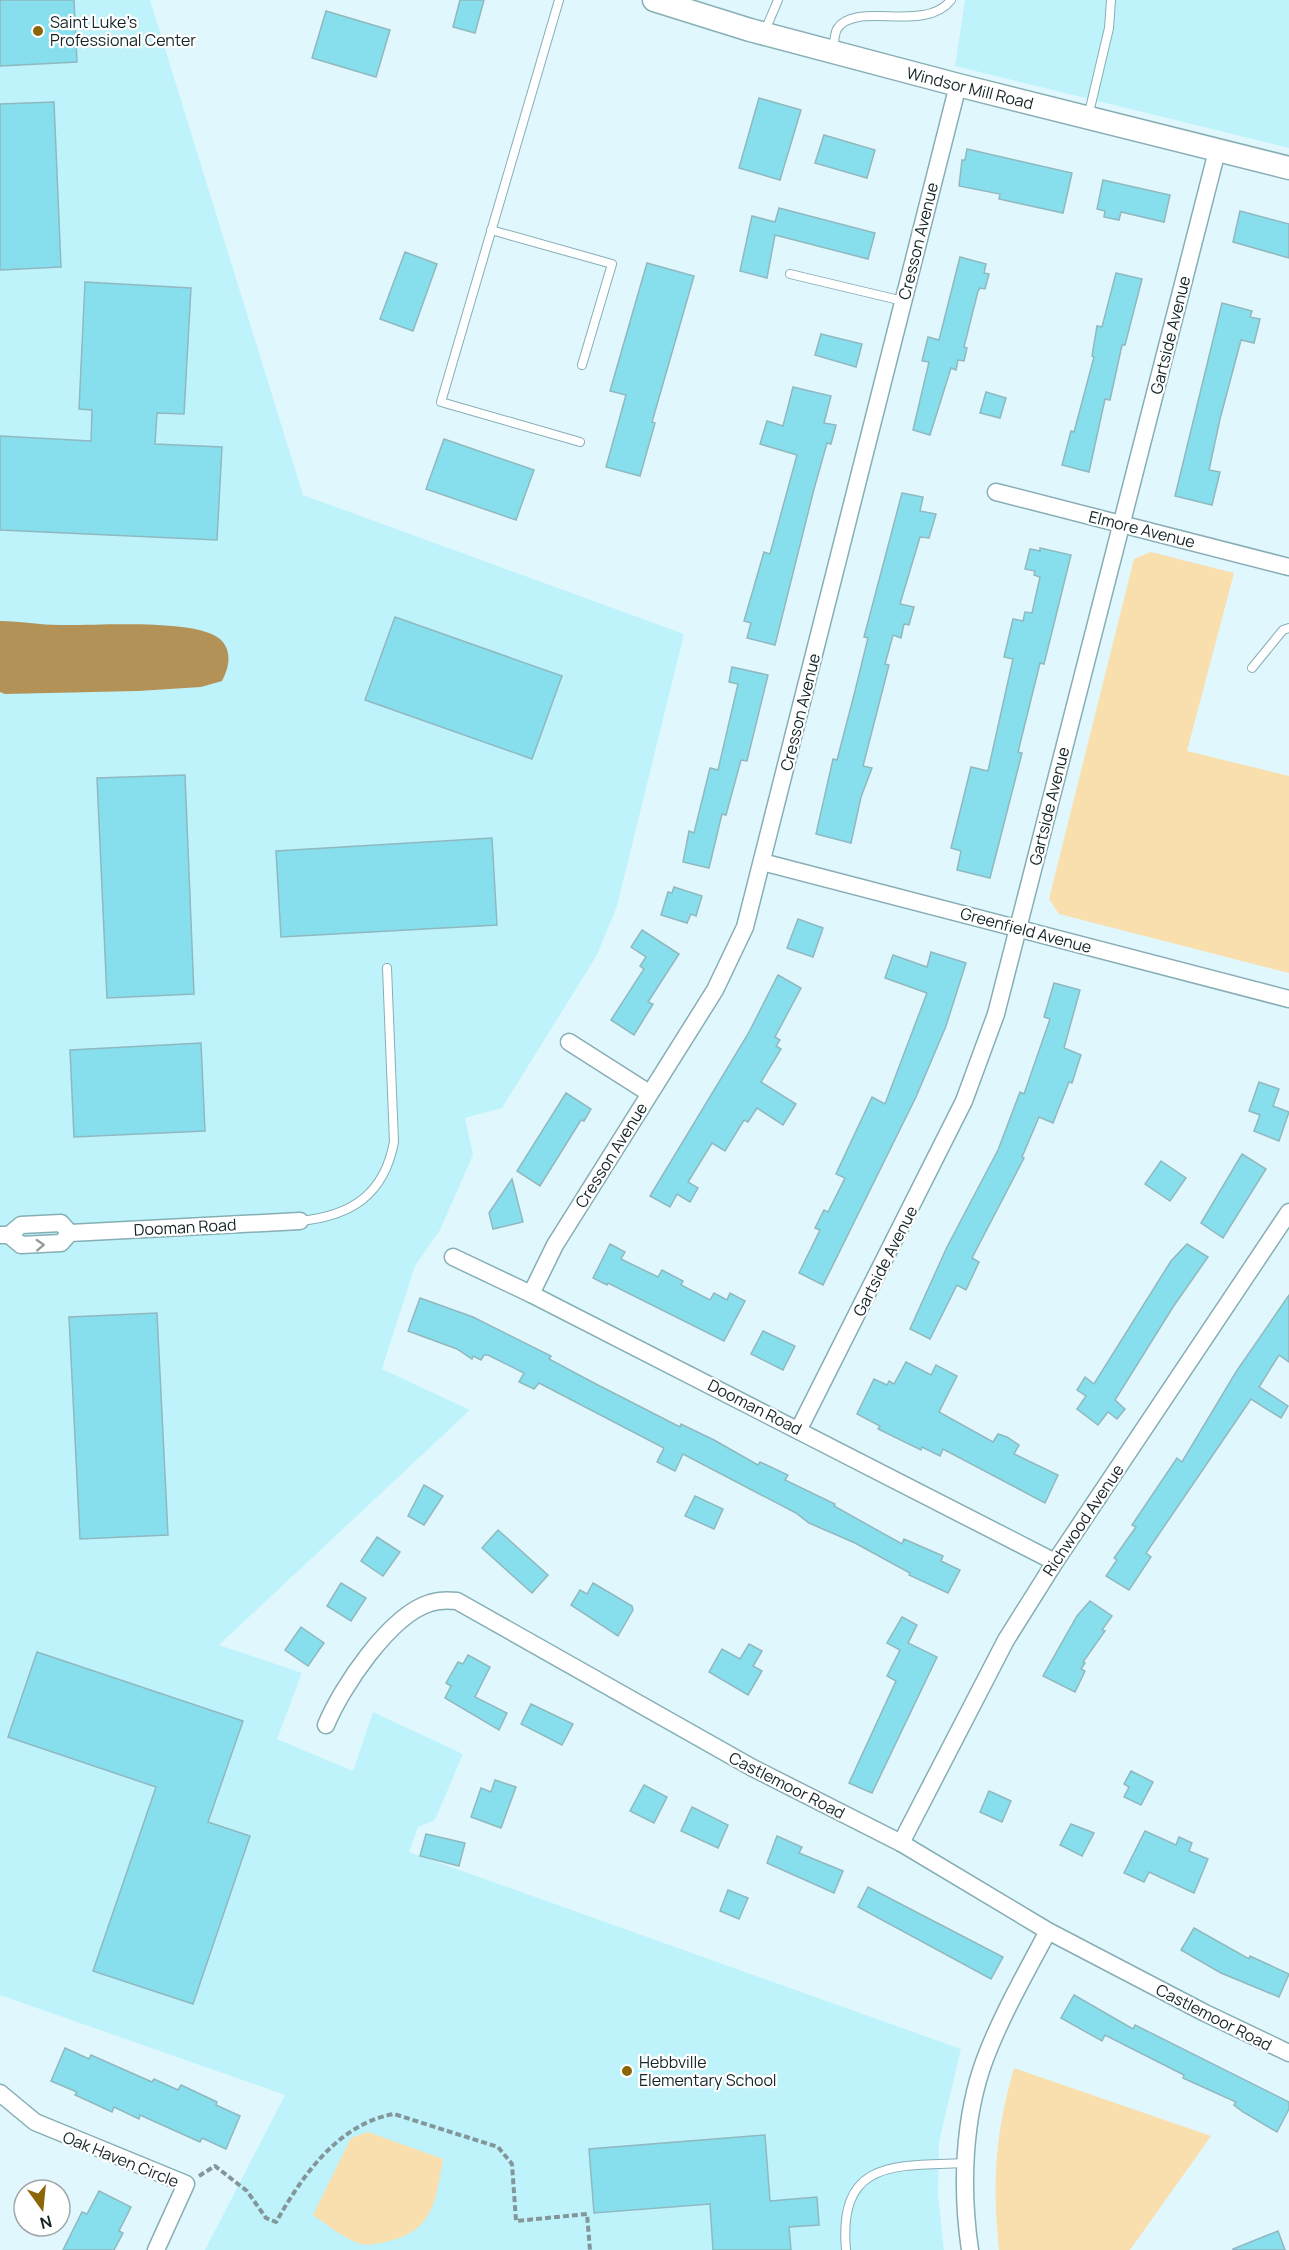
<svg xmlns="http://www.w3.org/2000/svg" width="1289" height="2250" font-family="Manrope,sans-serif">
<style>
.built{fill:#bff3fc}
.green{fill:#f9deae}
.water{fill:#b39257}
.building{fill:#87dfee;stroke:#90b8bf;stroke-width:1.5}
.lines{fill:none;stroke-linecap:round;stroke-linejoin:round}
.service-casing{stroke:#86aeb5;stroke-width:10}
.minor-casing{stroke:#86aeb5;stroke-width:19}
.secondary-casing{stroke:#86aeb5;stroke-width:25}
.path{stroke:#83979b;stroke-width:4;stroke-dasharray:6 3;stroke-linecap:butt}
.service{stroke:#fff;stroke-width:8}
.minor{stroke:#fff;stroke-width:16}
.secondary{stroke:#fff;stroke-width:22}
.oneway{stroke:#959c9e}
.poi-dot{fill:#8c6507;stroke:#fff;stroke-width:2}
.labels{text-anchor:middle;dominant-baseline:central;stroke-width:4.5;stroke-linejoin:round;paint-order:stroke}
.poi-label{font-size:16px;fill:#142427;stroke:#fff;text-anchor:start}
.street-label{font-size:16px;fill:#142427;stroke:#fff}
</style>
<rect width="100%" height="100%" fill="#e0f8fd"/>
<!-- built -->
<g class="built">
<path d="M 0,0 L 150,0 L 303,495 L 684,634 L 617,906 L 597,955 L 502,1108 L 465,1118 L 473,1155 L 440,1230 L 415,1266 L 382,1369 L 470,1410 L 219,1645 L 302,1673 L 277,1739 L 353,1771 L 373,1712 L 463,1754 L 435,1820 L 418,1827 L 409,1852 L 961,2049 L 939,2142 L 938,2195 L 944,2250 L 205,2250 L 285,2095 L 0,1995 Z"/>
<path d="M 965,0 L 1289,0 L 1289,148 L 955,66 Z"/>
</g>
<!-- green -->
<g class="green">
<path d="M 1151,552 L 1234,573 L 1187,751 L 1289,776 L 1289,973 L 1059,914 L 1049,899 L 1134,559 Z"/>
<path d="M 1014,2068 L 1211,2136 L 1130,2250 L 999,2250 C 992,2182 995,2134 1014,2068 Z"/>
<path d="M 368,2132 L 443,2159 C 436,2199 434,2230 389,2241 C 380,2243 370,2246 361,2244 C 344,2239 328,2225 313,2215 L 351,2138 Z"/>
</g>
<!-- water -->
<path class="water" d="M 0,621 C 20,621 40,625 60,625 C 94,626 195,618 220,639 C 233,651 229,668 222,681 L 201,687 L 138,691 L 5,694 L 0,692 Z"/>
<!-- building -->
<g class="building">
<path d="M 0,0 L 74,0 L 77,62 L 0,66 Z"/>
<path d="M 460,0 L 484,0 L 475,33 L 453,27 Z"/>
<path d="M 326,11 L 390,30 L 376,77 L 312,58 Z"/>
<path d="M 759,98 L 801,110 L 780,180 L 739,168 Z"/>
<path d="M 54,102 L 61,267 L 0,270 L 0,104 Z"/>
<path d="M 824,135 L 875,150 L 867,178 L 815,163 Z"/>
<path d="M 967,149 L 1072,173 L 1063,213 L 999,199 L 1000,194 L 959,186 L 962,160 L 965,160 Z"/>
<path d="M 1103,180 L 1170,195 L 1164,222 L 1121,212 L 1119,220 L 1104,217 L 1105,211 L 1097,209 Z"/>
<path d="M 779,208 L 875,233 L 868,259 L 775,235 L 767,278 L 740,271 L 752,216 L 775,222 Z"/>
<path d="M 1240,211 L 1289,224 L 1289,258 L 1233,242 Z"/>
<path d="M 405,252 L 437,264 L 413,331 L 380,319 Z"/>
<path d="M 960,257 L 986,264 L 984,273 L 989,274 L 985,289 L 980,288 L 978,291 L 964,347 L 967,348 L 964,361 L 958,360 L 956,370 L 951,368 L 930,435 L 913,430 L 929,362 L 922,361 L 928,337 L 939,340 Z"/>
<path d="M 647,263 L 694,276 L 652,422 L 655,423 L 640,476 L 606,467 L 626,395 L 610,391 Z"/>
<path d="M 1116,273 L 1142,279 L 1125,345 L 1122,345 L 1110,400 L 1105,399 L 1089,472 L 1062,465 L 1071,431 L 1074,432 L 1094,357 L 1092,356 L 1097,326 L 1102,327 Z"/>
<path d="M 85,282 L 191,288 L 184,414 L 157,413 L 155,444 L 222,447 L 217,540 L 0,530 L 0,436 L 91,441 L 92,410 L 79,409 Z"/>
<path d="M 1222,303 L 1252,311 L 1250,317 L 1260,319 L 1254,343 L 1241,340 L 1220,419 L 1209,470 L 1220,472 L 1212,505 L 1175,496 Z"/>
<path d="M 821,334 L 862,344 L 856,367 L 815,355 Z"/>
<path d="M 793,387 L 831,396 L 824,423 L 836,425 L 831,444 L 827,443 L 814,489 L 775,645 L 747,638 L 751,623 L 744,621 L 764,552 L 770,554 L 797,455 L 760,444 L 767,421 L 783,426 Z"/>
<path d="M 986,392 L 1006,398 L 1000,418 L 980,413 Z"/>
<path d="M 444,439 L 534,470 L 516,520 L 426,489 Z"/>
<path d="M 902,493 L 923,497 L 920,511 L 936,514 L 929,538 L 920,537 L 900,604 L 914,607 L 909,625 L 904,624 L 901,638 L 893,635 L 885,664 L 889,665 L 863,766 L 872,768 L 861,797 L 851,843 L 816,834 L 833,759 L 837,760 L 854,695 L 868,638 L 864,637 Z"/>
<path d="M 1040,548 L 1071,555 L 1044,664 L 1040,663 L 1018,752 L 1022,753 L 990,878 L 957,870 L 961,851 L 951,848 L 971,767 L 988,771 L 1013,659 L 1004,657 L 1013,619 L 1023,621 L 1025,612 L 1032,613 L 1040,577 L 1034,575 L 1035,571 L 1025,569 L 1030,549 L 1040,551 Z"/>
<path d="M 395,617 L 562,676 L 532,759 L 365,700 Z"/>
<path d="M 732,667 L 768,675 L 747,761 L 741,760 L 726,815 L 722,814 L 709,868 L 683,862 L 689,831 L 694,833 L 710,768 L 718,770 L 738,684 L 729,682 Z"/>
<path d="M 185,775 L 194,994 L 107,998 L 97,778 Z"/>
<path d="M 492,838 L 497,925 L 281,937 L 276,851 Z"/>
<path d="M 674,887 L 702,896 L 696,916 L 691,914 L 687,923 L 661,915 L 668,892 L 672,893 Z"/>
<path d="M 798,919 L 823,928 L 813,957 L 787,948 Z"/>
<path d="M 642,930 L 679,954 L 648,1002 L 653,1004 L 634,1035 L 611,1020 L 644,969 L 640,966 L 646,957 L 631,947 Z"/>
<path d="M 931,952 L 966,963 L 946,1026 L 916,1097 L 823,1285 L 799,1273 L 820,1230 L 815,1228 L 824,1210 L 828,1212 L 845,1178 L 836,1174 L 872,1097 L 885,1104 L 927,993 L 885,978 L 893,955 L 927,967 Z"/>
<path d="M 778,975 L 801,988 L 775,1037 L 780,1040 L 776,1046 L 781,1049 L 761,1082 L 796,1104 L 783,1125 L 757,1108 L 748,1122 L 744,1120 L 725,1151 L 712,1143 L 688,1182 L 698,1188 L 690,1202 L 677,1194 L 670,1207 L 650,1196 L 748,1034 Z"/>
<path d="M 1054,983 L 1080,990 L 1064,1048 L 1081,1055 L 1072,1083 L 1069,1082 L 1053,1123 L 1039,1117 L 1022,1157 L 1024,1158 L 972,1258 L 979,1262 L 966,1290 L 957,1285 L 930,1339 L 910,1329 L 947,1247 L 998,1150 L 1020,1092 L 1024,1094 L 1050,1019 L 1044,1017 Z"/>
<path d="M 201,1043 L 205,1131 L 74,1137 L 70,1050 Z"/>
<path d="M 1259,1082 L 1279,1089 L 1273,1106 L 1289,1112 L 1279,1141 L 1254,1131 L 1260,1115 L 1249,1111 Z"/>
<path d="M 566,1093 L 591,1109 L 584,1121 L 581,1120 L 540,1186 L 517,1171 Z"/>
<path d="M 1242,1154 L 1266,1169 L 1223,1238 L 1201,1223 Z"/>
<path d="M 1161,1161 L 1186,1178 L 1170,1201 L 1145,1184 Z"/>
<path d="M 512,1179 L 523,1222 L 493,1229 L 489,1213 Z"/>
<path d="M 610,1244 L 625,1252 L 621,1259 L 658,1277 L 662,1270 L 683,1281 L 681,1285 L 710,1300 L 714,1293 L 727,1300 L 730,1293 L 745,1301 L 724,1341 L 608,1283 L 607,1285 L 593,1278 Z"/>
<path d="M 1187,1244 L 1208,1257 L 1173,1307 L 1115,1400 L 1125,1409 L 1117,1419 L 1108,1412 L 1098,1425 L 1077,1409 L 1086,1396 L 1077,1390 L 1085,1377 L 1094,1384 L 1171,1261 Z"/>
<path d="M 1289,1295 L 1289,1362 L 1279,1355 L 1259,1387 L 1288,1406 L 1281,1418 L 1251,1399 L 1146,1553 L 1151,1557 L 1129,1590 L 1106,1576 L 1117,1560 L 1114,1558 L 1136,1527 L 1132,1525 L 1177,1458 L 1182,1462 L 1236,1372 Z"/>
<path d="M 420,1298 L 473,1317 L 551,1356 L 549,1359 L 594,1383 L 680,1427 L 681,1424 L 714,1440 L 758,1465 L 760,1462 L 788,1475 L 785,1480 L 835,1504 L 834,1506 L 902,1544 L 904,1539 L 943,1556 L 941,1561 L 960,1570 L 948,1593 L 909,1575 L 910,1573 L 855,1543 L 809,1523 L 796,1513 L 683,1454 L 675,1471 L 657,1462 L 664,1448 L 539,1383 L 534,1389 L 519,1382 L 524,1373 L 488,1355 L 484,1355 L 481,1360 L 473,1356 L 472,1359 L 457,1349 L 408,1331 Z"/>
<path d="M 157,1313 L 168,1535 L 80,1539 L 69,1317 Z"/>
<path d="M 763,1331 L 795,1346 L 783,1370 L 751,1354 Z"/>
<path d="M 906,1362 L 931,1375 L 936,1365 L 957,1376 L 939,1412 L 993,1442 L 998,1434 L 1007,1437 L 1019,1445 L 1014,1454 L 1058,1475 L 1045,1503 L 943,1449 L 940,1456 L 922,1447 L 921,1450 L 878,1429 L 880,1426 L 857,1414 L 874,1379 L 887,1385 L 889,1381 L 894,1384 Z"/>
<path d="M 424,1485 L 443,1496 L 424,1525 L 408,1516 Z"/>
<path d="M 695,1496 L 723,1509 L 714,1529 L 685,1516 Z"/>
<path d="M 498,1530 L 548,1575 L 532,1593 L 482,1548 Z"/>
<path d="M 377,1537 L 400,1552 L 383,1576 L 361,1561 Z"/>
<path d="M 341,1583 L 366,1598 L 351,1621 L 327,1606 Z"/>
<path d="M 593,1583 L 632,1606 L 633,1610 L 618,1636 L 571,1605 L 580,1590 L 587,1594 Z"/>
<path d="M 1090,1601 L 1112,1616 L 1102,1630 L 1105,1631 L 1083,1662 L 1085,1663 L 1081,1669 L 1085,1671 L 1075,1692 L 1043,1676 L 1077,1616 Z"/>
<path d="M 902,1617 L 917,1625 L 908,1643 L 937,1657 L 872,1793 L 849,1783 L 896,1681 L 887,1676 L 900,1650 L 887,1643 Z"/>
<path d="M 301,1627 L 324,1643 L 308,1666 L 285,1650 Z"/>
<path d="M 749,1644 L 762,1651 L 753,1666 L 762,1671 L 748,1695 L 709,1672 L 722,1649 L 740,1659 Z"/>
<path d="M 37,1652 L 243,1721 L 208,1822 L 250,1836 L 193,2004 L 93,1971 L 156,1787 L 8,1737 Z"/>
<path d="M 468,1655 L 490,1667 L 475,1697 L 507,1713 L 499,1730 L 445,1698 L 451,1686 L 446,1683 L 458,1662 L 463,1664 Z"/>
<path d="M 531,1704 L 573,1724 L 562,1745 L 521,1724 Z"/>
<path d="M 1131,1771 L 1153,1782 L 1141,1805 L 1124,1797 L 1129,1787 L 1124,1784 Z"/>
<path d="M 495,1780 L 516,1787 L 501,1828 L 471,1817 L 481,1788 L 491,1792 Z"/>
<path d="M 644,1785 L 667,1797 L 654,1823 L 630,1811 Z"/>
<path d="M 989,1791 L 1011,1801 L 1002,1822 L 980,1812 Z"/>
<path d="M 692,1807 L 728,1825 L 718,1848 L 681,1831 Z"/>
<path d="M 1071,1824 L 1094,1833 L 1082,1856 L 1060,1845 Z"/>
<path d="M 1145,1831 L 1176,1845 L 1179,1837 L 1192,1843 L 1189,1851 L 1208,1859 L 1194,1893 L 1149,1872 L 1144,1882 L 1124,1873 Z"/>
<path d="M 426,1834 L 465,1843 L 459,1866 L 420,1856 Z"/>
<path d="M 777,1836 L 802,1847 L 799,1853 L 843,1871 L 834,1893 L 767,1863 Z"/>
<path d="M 868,1887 L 1003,1957 L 991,1979 L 858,1907 Z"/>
<path d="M 728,1890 L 748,1898 L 739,1919 L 720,1911 Z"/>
<path d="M 1194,1928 L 1249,1959 L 1250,1956 L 1289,1974 L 1279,1997 L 1221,1973 L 1181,1950 Z"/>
<path d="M 1074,1995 L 1133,2029 L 1135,2025 L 1289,2102 L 1289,2109 L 1277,2132 L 1243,2112 L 1234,2105 L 1236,2102 L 1183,2078 L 1184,2075 L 1105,2035 L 1102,2041 L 1061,2018 Z"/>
<path d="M 65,2048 L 89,2059 L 91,2055 L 152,2082 L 154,2079 L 178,2090 L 181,2085 L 217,2102 L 216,2105 L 240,2116 L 226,2149 L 202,2138 L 200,2142 L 140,2115 L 139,2119 L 114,2107 L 112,2112 L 75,2095 L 77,2092 L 51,2081 Z"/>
<path d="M 765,2135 L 770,2201 L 817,2197 L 819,2225 L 789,2227 L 791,2250 L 713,2250 L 710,2204 L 594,2213 L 589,2149 Z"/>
<path d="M 99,2191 L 131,2207 L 119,2231 L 123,2233 L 114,2250 L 63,2250 L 82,2212 L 87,2214 Z"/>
<path d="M 1278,2231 L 1285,2250 L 1233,2250 L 1233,2249 Z"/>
</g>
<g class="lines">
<!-- service casing -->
<g class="service-casing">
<g id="service">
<path d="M 559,0 L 441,402 L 580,442"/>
<path d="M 764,33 L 778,0"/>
<path d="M 833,52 C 834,44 834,35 837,29 C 855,0 925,34 951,0"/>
<path d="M 1088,117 L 1109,28 L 1111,0"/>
<path d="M 491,230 L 612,264 L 582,365"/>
<path d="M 790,274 L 903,301"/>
<path d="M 1252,668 L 1283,630 L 1289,628"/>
<path d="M 300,1221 C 351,1216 384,1195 394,1142 L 387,968"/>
<path d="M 846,2250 C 838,2158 896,2166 966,2163"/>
</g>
</g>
<!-- minor casing -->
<g class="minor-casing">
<g id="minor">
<path d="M 996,492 L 1289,567"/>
<path d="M 762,862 L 1289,999"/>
<path d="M 569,1042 L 649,1093"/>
<path d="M 1,1235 L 9,1235 L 21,1225 L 61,1223 L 70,1233"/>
<path d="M 9,1235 L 21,1245 L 61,1243 L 70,1233 L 300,1221"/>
<path d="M 453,1257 L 531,1294 L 1055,1562"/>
<path d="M 531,1294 L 555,1245 L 715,990 L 745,927 L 958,85"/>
<path d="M 799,1429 L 964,1101 L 996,1014 L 1217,151"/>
<path d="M 326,1725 C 341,1688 390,1615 430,1603 C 439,1600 448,1600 457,1601 L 751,1767 L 901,1843 L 1048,1931 L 1205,2013 L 1289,2053"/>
<path d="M 901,1843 L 1006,1640 L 1055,1562 L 1289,1212"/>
<path d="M 0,2093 L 35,2122 L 186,2184 L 156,2250"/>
<path d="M 970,2250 C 961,2189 963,2118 985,2059 C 1002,2014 1026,1973 1048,1931"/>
</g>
</g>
<!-- secondary casing -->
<g class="secondary-casing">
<path id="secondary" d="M 654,0 L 750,30 L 958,85 L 1289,168"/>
</g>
<!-- path -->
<path class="path" d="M 199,2176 L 215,2166 L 247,2191 L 266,2218 L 276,2222 C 303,2175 338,2124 394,2114 L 498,2147 L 512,2164 L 516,2221 L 587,2214 L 590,2250"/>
<!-- service -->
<use href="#service" class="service"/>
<!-- minor -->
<use href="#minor" class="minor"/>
<!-- secondary -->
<use href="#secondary" class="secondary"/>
</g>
<!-- one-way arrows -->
<defs><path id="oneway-chevron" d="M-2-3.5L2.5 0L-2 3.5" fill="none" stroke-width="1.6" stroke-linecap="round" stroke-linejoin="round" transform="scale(1.5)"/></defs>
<use class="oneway" href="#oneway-chevron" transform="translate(40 1245) rotate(-3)"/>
<!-- markers -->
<g class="poi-dot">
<circle cx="38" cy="31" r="6"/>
<circle cx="627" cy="2071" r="6"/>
</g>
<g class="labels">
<!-- poi labels -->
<g class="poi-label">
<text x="50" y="22">Saint Luke’s<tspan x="50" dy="18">Professional Center</tspan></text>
<text x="639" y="2062">Hebbville<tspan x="639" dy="18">Elementary School</tspan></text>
</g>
<!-- street labels -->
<g class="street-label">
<text transform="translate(970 88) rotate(14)">Windsor Mill Road</text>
<text transform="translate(918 241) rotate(-76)">Cresson Avenue</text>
<text transform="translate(1170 335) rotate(-76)">Gartside Avenue</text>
<text transform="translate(1142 529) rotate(14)">Elmore Avenue</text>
<text transform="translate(800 712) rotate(-76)">Cresson Avenue</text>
<text transform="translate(1049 806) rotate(-76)">Gartside Avenue</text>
<text transform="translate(1026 930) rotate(15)">Greenfield Avenue</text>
<text transform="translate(611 1155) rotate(-58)">Cresson Avenue</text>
<text transform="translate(185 1227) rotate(-3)">Dooman Road</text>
<text transform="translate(885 1261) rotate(-63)">Gartside Avenue</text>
<text transform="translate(755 1407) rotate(27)">Dooman Road</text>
<text transform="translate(1083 1520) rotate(-56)">Richwood Avenue</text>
<text transform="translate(787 1785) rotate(27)">Castlemoor Road</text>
<text transform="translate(1214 2017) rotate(27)">Castlemoor Road</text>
<text transform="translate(121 2159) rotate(22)">Oak Haven Circle</text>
</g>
</g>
<!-- north arrow -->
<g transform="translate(42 2208) rotate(165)"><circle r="28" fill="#ffffff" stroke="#a1a7a9" stroke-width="1.5"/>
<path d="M0-4.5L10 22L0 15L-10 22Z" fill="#8c6507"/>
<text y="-9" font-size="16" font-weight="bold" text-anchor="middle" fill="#142427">N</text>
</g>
</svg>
